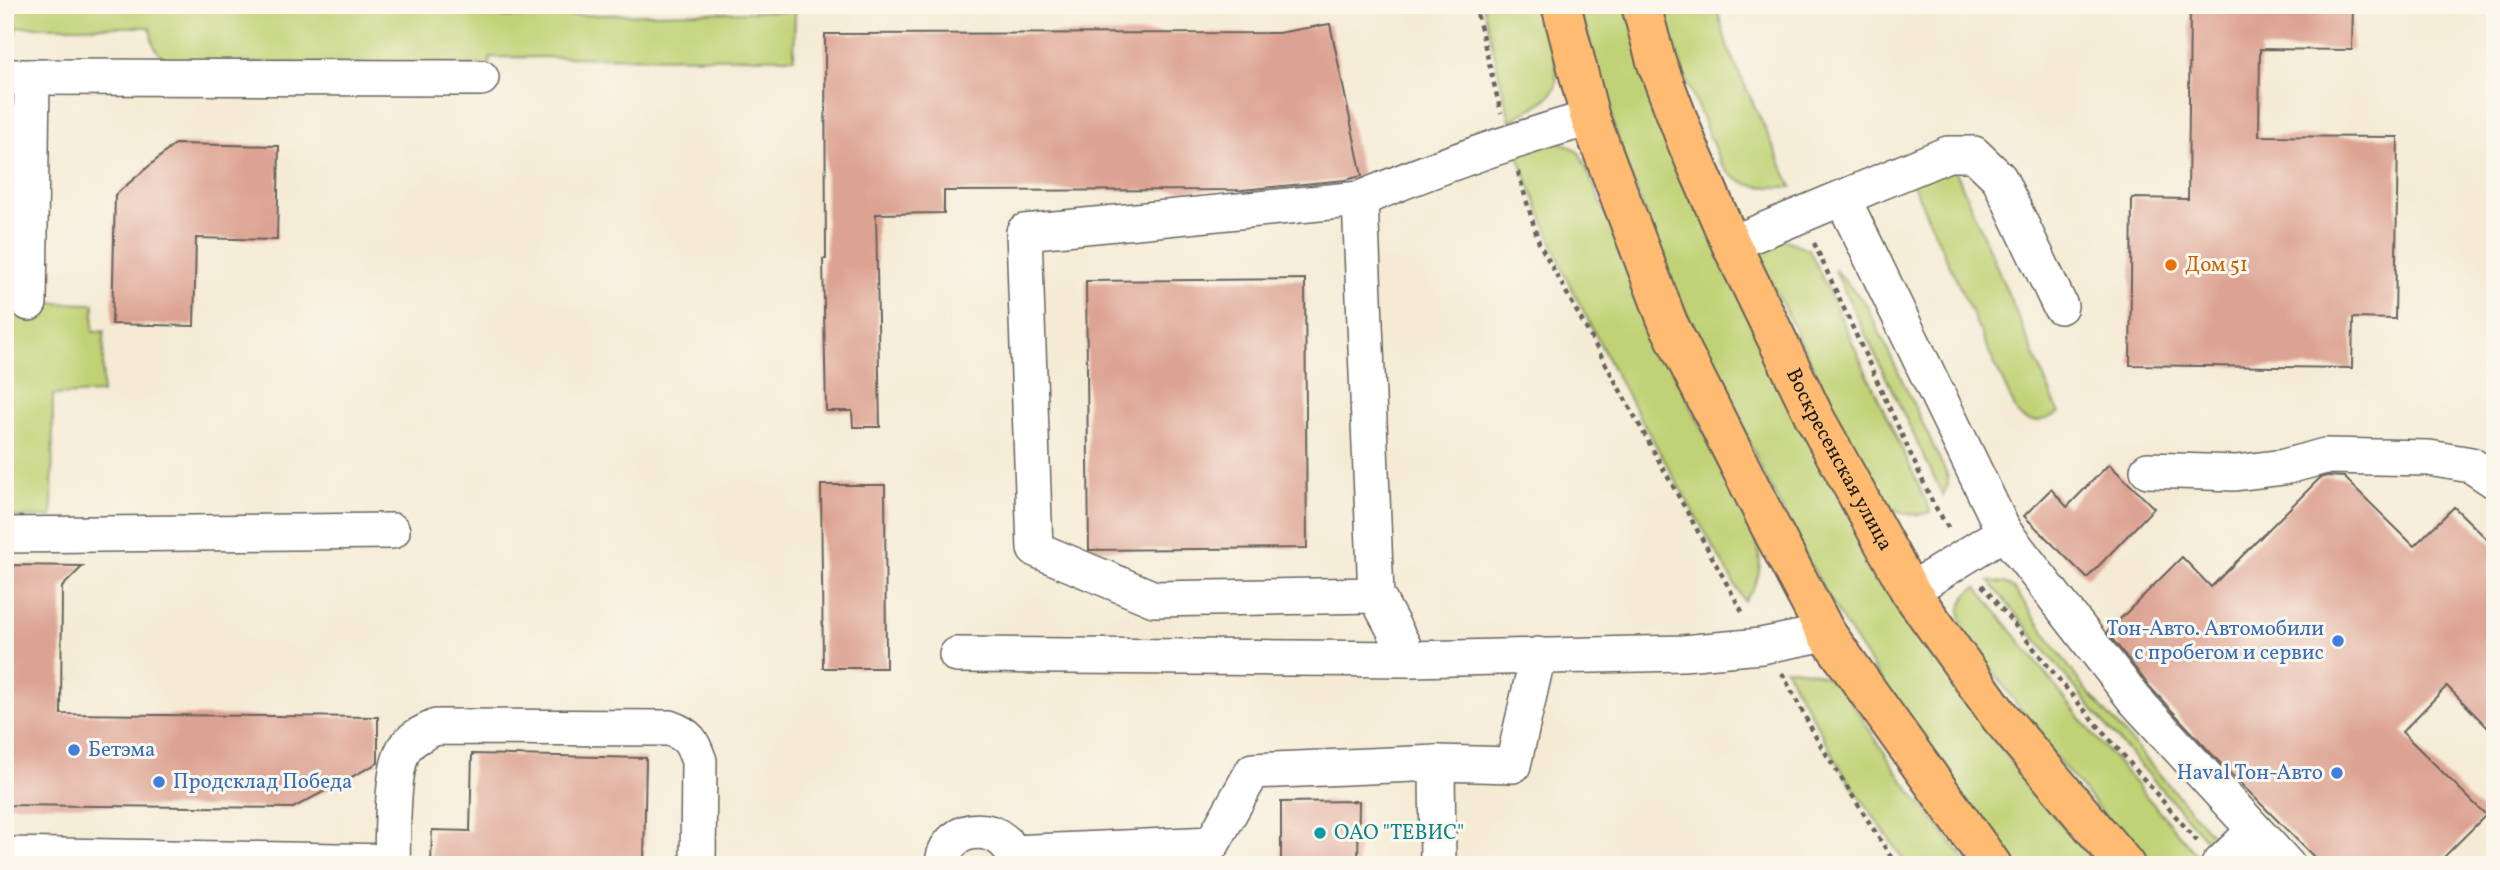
<svg xmlns="http://www.w3.org/2000/svg" width="2500" height="870" font-family="Vollkorn,serif">
<style>
.green{fill:#c0d275;stroke:#6e7748;stroke-width:2}
.building{fill:#dda392}
.lines{fill:none;stroke-linecap:round;stroke-linejoin:round}
.minor-casing{stroke:#68645d;stroke-width:38}
.major-casing{stroke:#68645d;stroke-width:42}
.path{stroke:#68645d;stroke-width:4.5;stroke-dasharray:5 5;stroke-linecap:butt}
.minor{stroke:#fff;stroke-width:35}
.major{stroke:#ffbb71;stroke-width:38}
.food-dot{fill:#e8710a;stroke:#fbf7ec;stroke-width:2.5}
.shop-dot{fill:#3f7fe0;stroke:#fbf7ec;stroke-width:2.5}
.culture-dot{fill:#0f9aa8;stroke:#fbf7ec;stroke-width:2.5}
.labels{text-anchor:middle;dominant-baseline:central;stroke-width:6;stroke-linejoin:round;paint-order:stroke}
.food-label{font-size:21px;fill:#c56008;stroke:#fbf7ec;text-anchor:start}
.street-label{font-size:21px;fill:#1c1c1c;stroke:#fbf7ec}
.shop-label{font-size:21px;fill:#366cbe;stroke:#fbf7ec;text-anchor:end}
.culture-label{font-size:21px;fill:#0d838f;stroke:#fbf7ec;text-anchor:start}
</style>
<rect width="100%" height="100%" fill="#fbf7ec"/>
<filter id="ink" filterUnits="userSpaceOnUse"><feTurbulence type="fractalNoise" baseFrequency=".0143" numOctaves="2"/><feDisplacementMap in="SourceGraphic" scale="14" xChannelSelector="R" yChannelSelector="G"/><feConvolveMatrix kernelMatrix="1 2 1 2 8 2 1 2 1" color-interpolation-filters="sRGB"/></filter>
<filter id="wash" filterUnits="userSpaceOnUse"><feTurbulence type="fractalNoise" baseFrequency=".00686" numOctaves="4" result="noise"/><feDisplacementMap in="SourceGraphic" scale="28" xChannelSelector="R" yChannelSelector="G"/><feGaussianBlur stdDeviation="1.57" result="paint"/><feColorMatrix in="noise" values="0 0 0 0 0 0 0 0 0 0 0 0 0 0 0 0 0 1.4 0 .05"/><feComposite in="paint" operator="in"/></filter>
<g filter="url(#wash)">
<rect width="100%" height="100%" fill="#f5ebd5"/>
<!-- green -->
<g class="green">
<path d="M 5,5 L 500,5 L 499,17 L 795,11 L 794,58 L 490,57 L 489,65 L 171,62 C 155,55 152,43 150,27 L 17,27 L 15,36 L 5,50 Z"/>
<path d="M 1483,5 L 1541,5 C 1546,24 1565,77 1552,93 C 1542,105 1523,113 1510,121 Z"/>
<path d="M 1578,5 L 1623,5 L 1973,712 L 2055,817 L 2097,865 L 2015,865 L 1966,803 L 1904,716 L 1839,615 L 1797,541 L 1676,292 L 1623,156 Z"/>
<path d="M 1660,5 L 1716,5 L 1728,49 L 1792,187 C 1763,187 1740,190 1721,164 L 1685,77 Z"/>
<path d="M 5,113 L 13,131 L 10,302 L 94,304 L 93,332 L 104,331 L 102,393 L 53,395 L 52,517 L 5,517 Z"/>
<path d="M 1554,140 L 1570,146 L 1580,154 L 1672,367 L 1757,541 C 1763,565 1760,582 1744,601 L 1616,375 L 1565,275 L 1515,148 Z"/>
<path d="M 1952,162 L 2059,413 C 2044,420 2032,427 2018,415 L 1908,174 Z"/>
<path d="M 1780,238 L 1809,249 L 1931,512 C 1906,520 1893,510 1876,492 L 1758,256 L 1758,249 Z"/>
<path d="M 1834,269 L 1866,304 L 1948,477 L 1948,484 L 1943,496 Z"/>
<path d="M 1989,581 L 2005,583 L 2015,590 L 2081,684 L 2211,834 L 2214,842 L 2215,850 L 2110,731 Z"/>
<path d="M 1977,587 L 2096,738 L 2204,863 L 2202,865 L 2145,865 L 2048,748 L 1965,632 C 1957,613 1959,598 1977,587 Z"/>
<path d="M 1785,668 C 1808,670 1824,673 1842,688 L 1901,778 L 1969,865 L 1907,865 L 1844,774 Z"/>
</g>
<g id="blocks">
<!-- building -->
<g class="building">
<path d="M 2190,5 L 2353,5 L 2352,50 L 2260,49 L 2259,136 L 2398,137 L 2395,319 L 2353,318 L 2352,368 L 2130,365 L 2132,198 L 2188,199 Z"/>
<path d="M 1330,24 L 1362,176 L 1345,180 L 1242,190 L 944,191 L 944,213 L 876,214 L 880,427 L 853,427 L 852,411 L 826,411 L 823,259 L 826,259 L 825,34 L 1278,33 Z"/>
<path d="M 175,144 L 279,146 L 277,240 L 196,238 L 194,326 L 112,324 L 115,195 Z"/>
<path d="M 1305,279 L 1307,548 L 1089,550 L 1086,281 Z"/>
<path d="M 2109,464 L 2154,508 L 2087,578 L 2024,516 L 2051,489 L 2067,507 Z"/>
<path d="M 2327,476 L 2344,477 L 2414,546 L 2454,507 L 2495,547 L 2495,735 L 2447,686 L 2402,732 L 2486,815 L 2436,865 L 2322,865 L 2222,765 L 2150,687 L 2107,632 L 2182,557 L 2211,587 L 2320,478 Z"/>
<path d="M 821,485 L 885,485 L 886,668 L 823,668 Z"/>
<path d="M 10,565 L 83,566 L 62,587 L 61,714 L 378,717 L 378,763 L 293,808 L 5,805 Z"/>
<path d="M 472,754 L 646,758 L 644,865 L 431,865 L 432,830 L 470,831 Z"/>
<path d="M 1359,801 L 1358,865 L 1281,865 L 1281,802 Z"/>
</g>
</g>
</g>
<g filter="url(#ink)">
<use href="#blocks" fill-opacity="0" stroke="#68645d" stroke-width="2"/>
<g class="lines">
<!-- minor casing -->
<g class="minor-casing">
<g id="minor">
<path d="M 5,77 L 481,78"/>
<path d="M 1360,199 L 1024,232 L 1035,549 L 1154,599 L 1376,595"/>
<path d="M 1843,199 L 2004,532"/>
<path d="M 1731,244 L 1948,154 L 1974,154 L 1999,178 L 2060,306"/>
<path d="M 29,303 L 32,77"/>
<path d="M 2148,470 L 2235,473 L 2284,467 L 2325,456 L 2429,458 L 2471,465 L 2495,481"/>
<path d="M 5,535 L 392,531"/>
<path d="M 1910,591 L 2004,532 L 2135,700 L 2287,865"/>
<path d="M 957,655 L 1410,659 L 1683,653 L 1761,646 L 1826,633"/>
<path d="M 1410,659 L 1376,595 L 1360,199 C 1436,167 1512,140 1590,118"/>
<path d="M 1437,763 L 1438,865"/>
<path d="M 1012,853 L 1212,844 L 1253,771 L 1437,763 L 1513,765 L 1538,655"/>
<path d="M 5,855 L 392,862"/>
<path d="M 392,865 C 393,836 391,772 404,749 C 411,738 425,732 436,727 L 669,728 C 689,735 692,741 699,761 L 698,865"/>
<path d="M 943,865 C 945,820 1010,820 1016,865"/>
<path d="M 2219,865 L 2254,831"/>
</g>
</g>
<!-- major casing -->
<g class="major-casing">
<g id="major">
<path d="M 1561,5 L 1590,118 L 1668,323 L 1773,532 L 1826,633 L 1992,865"/>
<path id="s1" d="M 1641,5 L 1656,61 L 1687,143 L 1731,244 L 1815,418 L 1910,591 L 2000,717 L 2125,865"/>
</g>
</g>
<!-- path -->
<g class="path">
<path d="M 1475,5 L 1501,113"/>
<path d="M 1518,172 L 1539,243 L 1744,615"/>
<path d="M 1814,243 L 1933,503 L 1949,529"/>
<path d="M 1982,585 L 2075,699 L 2197,841"/>
<path d="M 1782,673 L 1818,741 L 1896,865"/>
</g>
<!-- minor -->
<use href="#minor" class="minor"/>
<!-- major -->
<use href="#major" class="major"/>
</g>
</g>
<!-- markers -->
<circle class="food-dot" cx="2171" cy="265" r="7"/>
<g class="shop-dot">
<circle cx="2338" cy="641" r="7"/>
<circle cx="74" cy="750" r="7"/>
<circle cx="2337" cy="773" r="7"/>
<circle cx="159" cy="782" r="7"/>
</g>
<circle class="culture-dot" cx="1320" cy="833" r="7"/>
<g class="labels">
<!-- food labels -->
<g class="food-label">
<text x="2185" y="265">Дом 51</text>
</g>
<!-- street labels -->
<g class="street-label">
<text stroke="none"><textPath href="#s1" startOffset="497">Воскресенская улица</textPath></text>
</g>
<!-- shop labels -->
<g class="shop-label">
<text x="2324" y="629">Тон-Авто. Автомобили<tspan x="2324" dy="24">с пробегом и сервис</tspan></text>
<text x="88" y="750" text-anchor="start">Бетэма</text>
<text x="2323" y="773">Haval Тон-Авто</text>
<text x="173" y="782" text-anchor="start">Продсклад Победа</text>
</g>
<!-- culture labels -->
<g class="culture-label">
<text x="1334" y="833">ОАО "ТЕВИС"</text>
</g>
</g>
<!-- margin -->
<rect width="2500" height="870" fill="none" stroke="#fbf7ec" stroke-width="28"/>
</svg>
